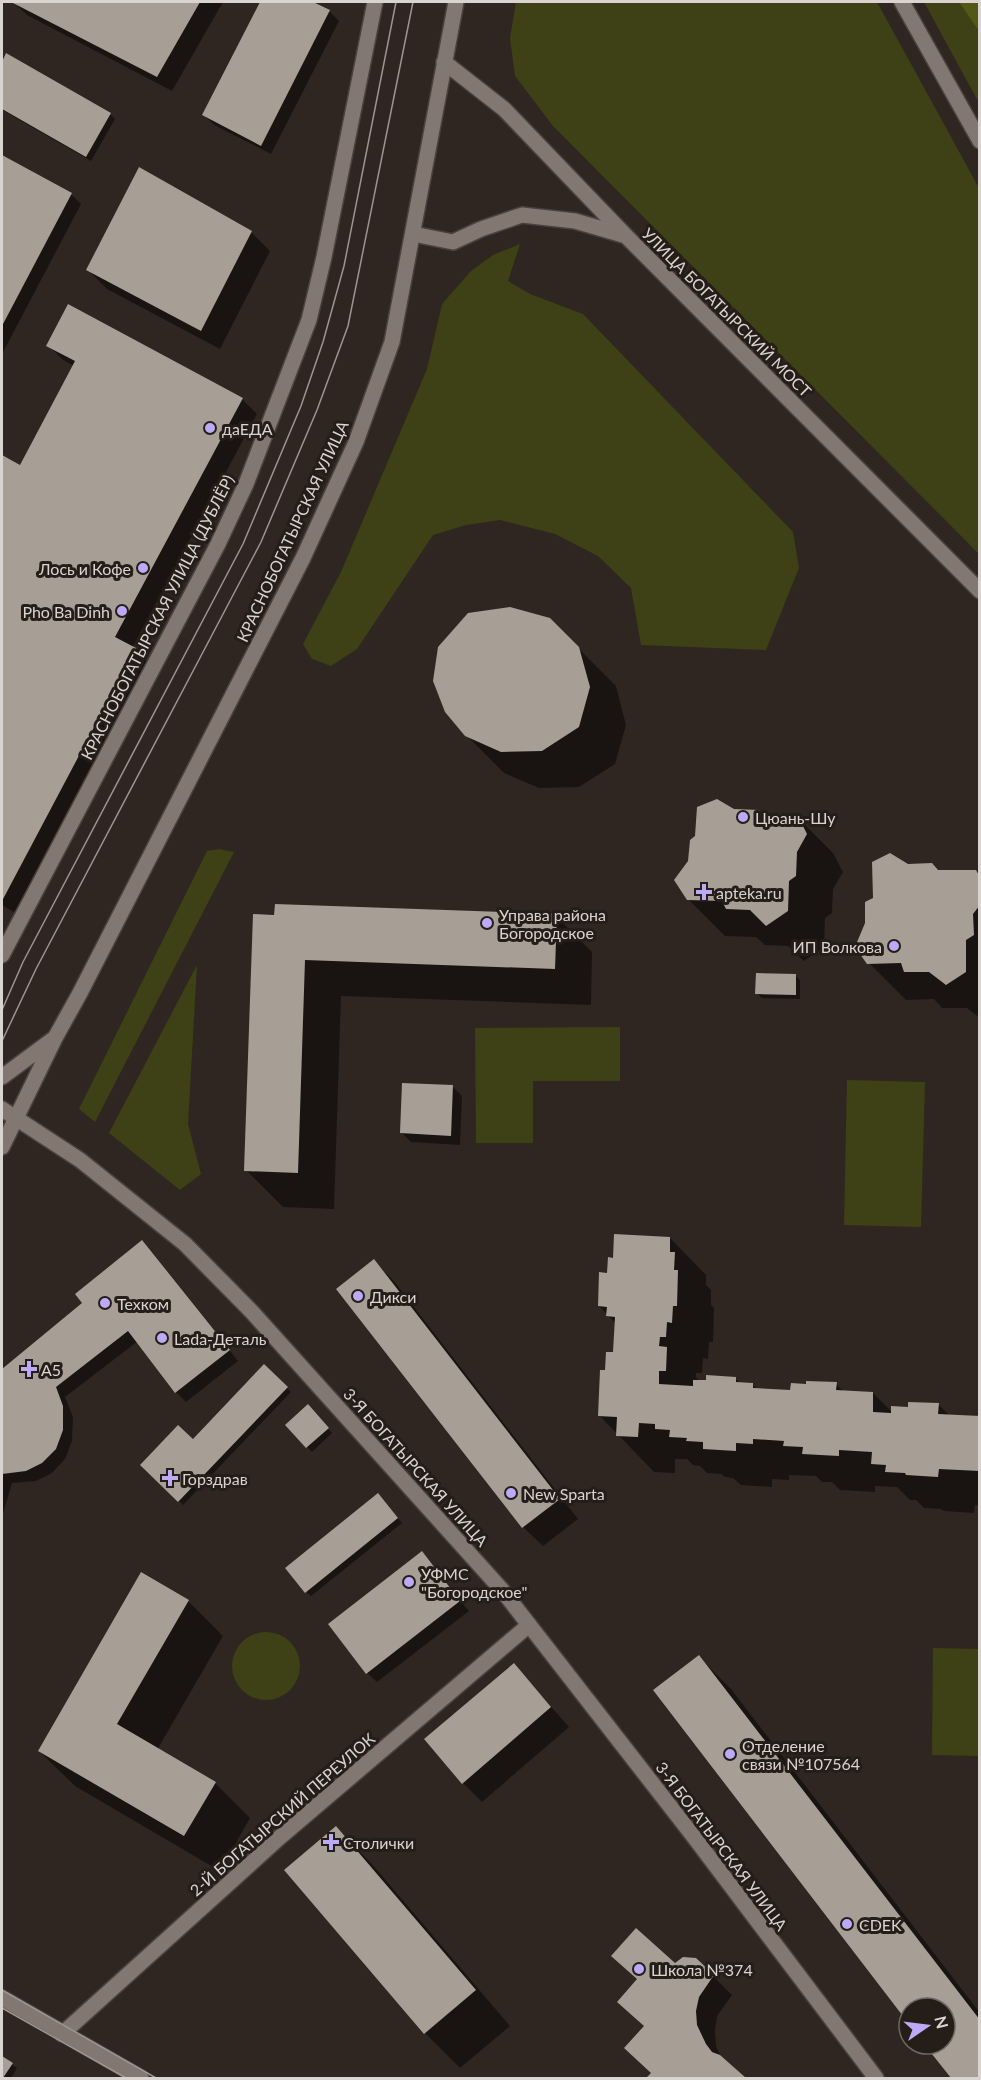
<svg xmlns="http://www.w3.org/2000/svg" width="981" height="2080" font-family="Lato,sans-serif">
<style>
.green{fill:#3d4115}
.forest{fill:#525817}
.shadow{fill:#0007}
.building{fill:#a79e96}
.lines{fill:none;stroke-linecap:round;stroke-linejoin:round}
.minor-casing{stroke:#4a423e;stroke-width:18}
.tertiary-casing{stroke:#4a423e;stroke-width:18}
.secondary-casing{stroke:#4a423e;stroke-width:18}
.minor{stroke:#827771;stroke-width:15}
.tertiary{stroke:#827771;stroke-width:15}
.secondary{stroke:#827771;stroke-width:15}
.tram{stroke:#9c9592;stroke-width:1.5}
.poi-dot{fill:#bcaaf6;stroke:#251d18;stroke-width:2}
.labels{text-anchor:middle;dominant-baseline:central;stroke-width:6;stroke-linejoin:round;paint-order:stroke}
.street-label{font-size:16px;fill:#dad4d1;stroke:#251d18}
.poi-label{font-size:16px;fill:#dad4d1;stroke:#251d18;text-anchor:start}
</style>
<rect width="100%" height="100%" fill="#2f2621"/>
<!-- green -->
<g class="green">
<path d="M 516,2 L 877,2 L 979,188 L 979,554 L 553,126 L 515,76 L 510,38 Z"/>
<path d="M 924,2 L 979,2 L 979,103 Z"/>
<path d="M 520,244 L 508,281 L 530,294 L 583,314 L 793,532 L 799,568 L 766,650 L 641,645 L 631,588 L 598,556 L 555,534 L 500,520 L 466,525 L 433,535 L 357,649 L 331,666 L 312,659 L 303,644 L 341,572 L 427,369 L 442,304 L 471,271 L 493,255 Z"/>
<path d="M 219,849 L 234,852 L 95,1122 L 79,1109 L 207,851 Z"/>
<path d="M 197,965 L 188,1124 L 201,1174 L 180,1190 L 109,1133 Z"/>
<path d="M 620,1027 L 620,1081 L 533,1081 L 533,1143 L 476,1143 L 475,1028 Z"/>
<path d="M 847,1080 L 925,1082 L 921,1227 L 844,1225 Z"/>
<circle cx="266" cy="1666" r="34"/>
<path d="M 933,1648 L 979,1649 L 979,1756 L 932,1755 Z"/>
</g>
<!-- forest -->
<path class="forest" d="M 959,2 L 979,2 L 979,31 Z"/>
<!-- shadow -->
<g class="shadow">
<path d="M 13,2 L 223,2 L 172,91 L 27,15 Z"/>
<path d="M 262,2 L 310,2 L 329,11 L 339,21 L 271,154 L 214,125 L 204,115 Z"/>
<path d="M 7,55 L 110,114 L 115,119 L 91,161 L 2,110 L 2,65 Z"/>
<path d="M 2,157 L 71,194 L 81,204 L 2,354 Z"/>
<path d="M 251,232 L 270,251 L 220,349 L 107,289 L 88,270 Z"/>
<path d="M 48,345 L 242,399 L 257,414 L 132,648 L 150,664 L 17,914 L 2,905 L 2,457 L 21,467 L 74,366 L 63,360 Z"/>
<path d="M 549,619 L 616,686 L 626,725 L 615,764 L 579,787 L 539,788 L 504,773 L 466,735 Z"/>
<path d="M 733,810 L 762,815 L 796,816 L 833,853 L 843,872 L 833,889 L 832,913 L 825,918 L 824,947 L 804,961 L 788,946 L 765,945 L 756,937 L 725,936 L 688,899 Z"/>
<path d="M 907,865 L 938,871 L 975,871 L 980,876 L 980,1018 L 967,1008 L 942,1008 L 934,999 L 906,1000 L 869,963 L 875,899 Z"/>
<path d="M 255,915 L 556,916 L 592,952 L 591,1005 L 341,996 L 334,1209 L 283,1207 L 246,1170 Z"/>
<path d="M 796,976 L 800,980 L 800,999 L 762,998 L 757,994 Z"/>
<path d="M 452,1086 L 462,1096 L 460,1145 L 411,1142 L 401,1132 Z"/>
<path d="M 670,1238 L 706,1275 L 706,1285 L 711,1290 L 711,1305 L 714,1308 L 713,1342 L 709,1342 L 708,1359 L 703,1358 L 702,1373 L 696,1373 L 696,1377 L 700,1382 L 735,1378 L 741,1384 L 752,1384 L 757,1389 L 792,1391 L 836,1384 L 844,1392 L 873,1393 L 893,1413 L 938,1404 L 950,1416 L 980,1418 L 980,1506 L 975,1505 L 974,1513 L 944,1511 L 941,1509 L 924,1508 L 916,1500 L 910,1500 L 897,1487 L 875,1486 L 875,1492 L 840,1490 L 832,1482 L 822,1482 L 816,1476 L 789,1475 L 789,1480 L 772,1479 L 772,1487 L 741,1485 L 733,1478 L 725,1477 L 721,1474 L 707,1473 L 700,1466 L 693,1465 L 687,1459 L 675,1459 L 675,1473 L 654,1472 L 599,1415 L 606,1372 L 615,1354 L 616,1324 L 599,1306 L 614,1259 Z"/>
<path d="M 151,1252 L 238,1361 L 186,1402 L 176,1392 L 138,1341 L 65,1397 L 73,1417 L 72,1441 L 65,1459 L 52,1473 L 36,1481 L 12,1483 L 2,1517 L 2,1371 L 84,1303 Z"/>
<path d="M 374,1261 L 393,1280 L 578,1519 L 543,1546 L 523,1527 L 338,1289 Z"/>
<path d="M 264,1366 L 291,1392 L 183,1505 L 142,1465 L 193,1441 Z"/>
<path d="M 308,1406 L 332,1433 L 312,1452 L 287,1425 Z"/>
<path d="M 382,1500 L 402,1523 L 311,1596 L 306,1592 Z"/>
<path d="M 421,1553 L 469,1611 L 377,1682 L 367,1673 Z"/>
<path d="M 188,1601 L 223,1636 L 157,1750 L 215,1783 L 250,1818 L 220,1871 L 75,1786 L 39,1751 Z"/>
<path d="M 699,1657 L 731,1689 L 980,2013 L 980,2078 L 953,2078 L 926,2044 L 945,2044 L 945,2008 L 909,2008 L 909,2021 Z"/>
<path d="M 514,1665 L 569,1727 L 482,1802 L 463,1783 Z"/>
<path d="M 336,1828 L 371,1863 L 510,2026 L 460,2068 L 425,2033 L 286,1870 Z"/>
<path d="M 613,1956 L 675,1964 L 713,1976 L 732,1995 L 717,2016 L 715,2031 L 716,2046 L 723,2061 L 743,2078 L 648,2078 L 652,2074 L 638,1980 Z"/>
<path d="M 2,2058 L 17,2068 L 11,2078 L 2,2078 Z"/>
</g>
<!-- building -->
<g class="building">
<path d="M 11,2 L 200,2 L 157,77 Z"/>
<path d="M 260,2 L 313,2 L 330,10 L 261,146 L 202,115 Z"/>
<path d="M 6,53 L 111,113 L 86,157 L 2,109 L 2,62 Z"/>
<path d="M 2,155 L 72,193 L 2,326 Z"/>
<path d="M 139,167 L 252,231 L 201,331 L 86,270 Z"/>
<path d="M 68,304 L 243,398 L 115,637 L 136,648 L 2,901 L 2,455 L 20,465 L 75,361 L 46,346 Z"/>
<path d="M 510,607 L 550,618 L 579,647 L 590,687 L 579,727 L 542,751 L 501,752 L 465,736 L 445,712 L 433,681 L 438,647 L 468,613 Z"/>
<path d="M 717,799 L 734,809 L 759,810 L 762,814 L 797,814 L 807,834 L 797,852 L 796,876 L 789,881 L 788,911 L 766,926 L 750,910 L 726,909 L 722,901 L 687,900 L 674,880 L 688,861 L 690,840 L 695,836 L 697,807 Z"/>
<path d="M 890,853 L 908,864 L 932,863 L 938,870 L 976,870 L 980,877 L 980,905 L 973,914 L 974,935 L 966,940 L 966,972 L 946,985 L 929,972 L 904,972 L 901,963 L 867,964 L 855,947 L 865,923 L 865,902 L 873,898 L 872,862 Z"/>
<path d="M 275,904 L 557,914 L 555,969 L 305,960 L 298,1173 L 244,1171 L 253,914 L 274,915 Z"/>
<path d="M 756,973 L 796,974 L 796,995 L 755,994 Z"/>
<path d="M 402,1083 L 453,1085 L 451,1136 L 400,1133 Z"/>
<path d="M 614,1234 L 670,1237 L 670,1252 L 675,1252 L 674,1270 L 678,1270 L 677,1306 L 673,1306 L 672,1323 L 667,1322 L 666,1337 L 660,1337 L 659,1346 L 667,1347 L 666,1371 L 659,1371 L 659,1384 L 693,1386 L 693,1380 L 706,1380 L 706,1375 L 736,1377 L 736,1382 L 753,1383 L 753,1388 L 790,1390 L 791,1383 L 806,1384 L 806,1381 L 837,1382 L 836,1390 L 873,1392 L 873,1412 L 891,1413 L 891,1406 L 908,1407 L 908,1402 L 939,1403 L 938,1414 L 980,1416 L 980,1471 L 939,1469 L 938,1477 L 906,1475 L 905,1473 L 885,1472 L 886,1465 L 871,1464 L 872,1452 L 839,1450 L 839,1456 L 802,1454 L 803,1447 L 783,1446 L 784,1441 L 753,1439 L 753,1444 L 736,1443 L 736,1451 L 703,1449 L 703,1442 L 686,1441 L 687,1438 L 669,1437 L 670,1430 L 655,1429 L 655,1424 L 639,1423 L 638,1437 L 616,1436 L 617,1417 L 598,1416 L 600,1370 L 605,1370 L 606,1352 L 613,1352 L 615,1317 L 606,1316 L 607,1307 L 598,1306 L 599,1272 L 607,1273 L 608,1257 L 613,1258 Z"/>
<path d="M 142,1240 L 230,1350 L 175,1393 L 128,1331 L 56,1387 L 63,1406 L 63,1430 L 56,1449 L 42,1463 L 26,1471 L 2,1474 L 2,1369 L 82,1303 L 75,1294 Z"/>
<path d="M 374,1259 L 560,1499 L 522,1528 L 336,1289 Z"/>
<path d="M 264,1364 L 288,1387 L 178,1502 L 140,1465 L 178,1425 L 193,1439 Z"/>
<path d="M 308,1404 L 329,1428 L 306,1448 L 285,1425 Z"/>
<path d="M 378,1493 L 398,1518 L 305,1593 L 285,1568 Z"/>
<path d="M 422,1551 L 460,1601 L 366,1674 L 328,1624 Z"/>
<path d="M 141,1572 L 189,1600 L 117,1724 L 216,1782 L 184,1836 L 38,1751 Z"/>
<path d="M 699,1655 L 980,2020 L 980,2078 L 951,2078 L 924,2044 L 945,2044 L 945,2008 L 909,2008 L 909,2024 L 653,1690 Z"/>
<path d="M 514,1663 L 551,1707 L 462,1784 L 424,1739 Z"/>
<path d="M 336,1826 L 476,1990 L 424,2034 L 284,1870 Z"/>
<path d="M 636,1928 L 675,1963 L 683,1957 L 696,1958 L 714,1975 L 699,1997 L 696,2011 L 697,2025 L 706,2044 L 712,2052 L 720,2055 L 746,2078 L 646,2078 L 651,2073 L 624,2048 L 644,2026 L 617,2002 L 637,1979 L 611,1956 Z"/>
<path d="M 2,2056 L 13,2063 L 3,2078 L 2,2078 Z"/>
</g>
<g class="lines">
<!-- minor casing -->
<g class="minor-casing">
<g id="minor">
<path d="M 444,62 L 504,109 L 626,236 L 980,591"/>
<path d="M 413,234 L 453,242 L 481,229 L 522,215 L 575,221 L 623,235"/>
<path d="M 2,955 L 218,544 L 246,484 L 309,320 L 324,257 L 375,2"/>
<path d="M 2,1109 L 80,1160 L 185,1244 L 252,1312 L 502,1590 L 694,1837 L 876,2078"/>
<path d="M 62,2034 L 279,1838 L 529,1625"/>
</g>
</g>
<!-- tertiary casing -->
<g class="tertiary-casing">
<g id="tertiary">
<path d="M 902,2 L 980,141"/>
<path d="M 2,1998 L 141,2078"/>
</g>
</g>
<!-- secondary casing -->
<g class="secondary-casing">
<g id="secondary">
<path d="M 2,1077 L 52,1040"/>
<path d="M 2,1147 L 55,1038 L 80,993 L 303,558 L 356,442 L 392,342 L 456,2"/>
</g>
</g>
<!-- minor -->
<use href="#minor" class="minor"/>
<!-- tertiary -->
<use href="#tertiary" class="tertiary"/>
<!-- secondary -->
<use href="#secondary" class="secondary"/>
<!-- tram -->
<g class="tram">
<path d="M 2,1010 L 23,962 L 243,544 L 301,406 L 323,342 L 344,266 L 396,2"/>
<path d="M 2,1041 L 36,969 L 261,542 L 317,410 L 348,326 L 413,2"/>
<path d="M 2,1990 L 156,2078"/>
<path d="M 2,2008 L 126,2078"/>
</g>
</g>
<!-- markers -->
<g class="poi-dot">
<circle cx="210" cy="428" r="6"/>
<circle cx="143" cy="568" r="6"/>
<circle cx="122" cy="611" r="6"/>
<circle cx="743" cy="817" r="6"/>
<path d="M701 883h6v6h6v6h-6v6h-6v-6h-6v-6h6z"/>
<circle cx="487" cy="923" r="6"/>
<circle cx="894" cy="946" r="6"/>
<circle cx="358" cy="1296" r="6"/>
<circle cx="105" cy="1303" r="6"/>
<circle cx="162" cy="1338" r="6"/>
<path d="M26 1360h6v6h6v6h-6v6h-6v-6h-6v-6h6z"/>
<path d="M167 1469h6v6h6v6h-6v6h-6v-6h-6v-6h6z"/>
<circle cx="511" cy="1493" r="6"/>
<circle cx="409" cy="1582" r="6"/>
<circle cx="730" cy="1754" r="6"/>
<path d="M328 1833h6v6h6v6h-6v6h-6v-6h-6v-6h6z"/>
<circle cx="847" cy="1924" r="6"/>
<circle cx="639" cy="1969" r="6"/>
</g>
<g class="labels">
<!-- street labels -->
<g class="street-label">
<text transform="translate(727 312) rotate(45)">УЛИЦА БОГАТЫРСКИЙ МОСТ</text>
<text transform="translate(292 531) rotate(-65)">КРАСНОБОГАТЫРСКАЯ УЛИЦА</text>
<text transform="translate(157 617) rotate(-63)">КРАСНОБОГАТЫРСКАЯ УЛИЦА (ДУБЛЁР)</text>
<text transform="translate(416 1467) rotate(48)">3-Я БОГАТЫРСКАЯ УЛИЦА</text>
<text transform="translate(282 1814) rotate(-41)">2-Й БОГАТЫРСКИЙ ПЕРЕУЛОК</text>
<text transform="translate(722 1846) rotate(53)">3-Я БОГАТЫРСКАЯ УЛИЦА</text>
</g>
<!-- poi labels -->
<g class="poi-label">
<text x="222" y="428">даЕДА</text>
<text x="131" y="568" text-anchor="end">Лось и Кофе</text>
<text x="110" y="611" text-anchor="end">Pho Ba Dinh</text>
<text x="755" y="817">Цюань-Шу</text>
<text x="716" y="892">apteka.ru</text>
<text x="499" y="914">Управа района<tspan x="499" dy="18">Богородское</tspan></text>
<text x="882" y="946" text-anchor="end">ИП Волкова</text>
<text x="370" y="1296">Дикси</text>
<text x="117" y="1303">Техком</text>
<text x="174" y="1338">Lada-Деталь</text>
<text x="41" y="1369">A5</text>
<text x="182" y="1478">Горздрав</text>
<text x="523" y="1493">New Sparta</text>
<text x="421" y="1573">УФМС<tspan x="421" dy="18">"Богородское"</tspan></text>
<text x="742" y="1745">Отделение<tspan x="742" dy="18">связи №107564</tspan></text>
<text x="343" y="1842">Столички</text>
<text x="859" y="1924">CDEK</text>
<text x="651" y="1969">Школа №374</text>
</g>
</g>
<!-- border -->
<rect width="981" height="2080" fill="none" stroke="#dad4d1" stroke-width="6"/>
<!-- north arrow -->
<g transform="translate(927 2026) rotate(76)"><circle r="28" fill="#251d18" stroke="#6d6662" stroke-width="1.5"/>
<path d="M0-4.5L10 22L0 15L-10 22Z" fill="#bcaaf6"/>
<text y="-9" font-size="16" font-weight="bold" text-anchor="middle" fill="#dad4d1">N</text>
</g>
</svg>
